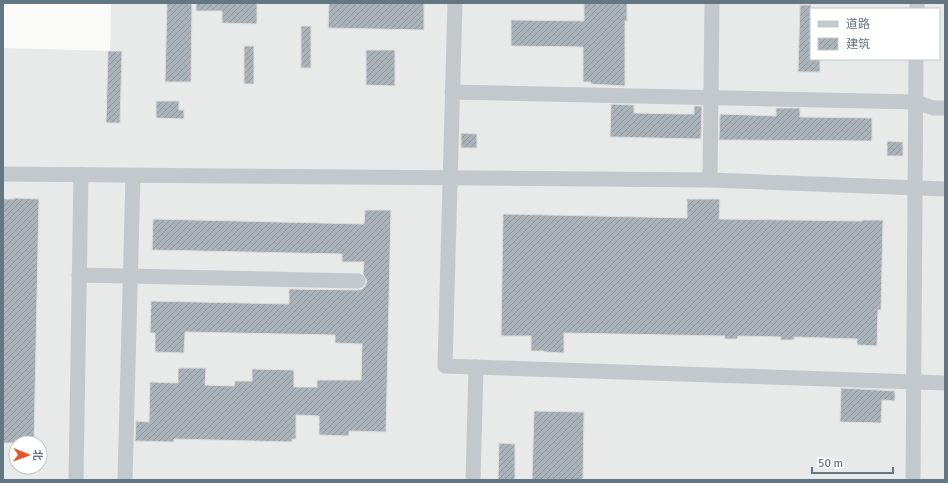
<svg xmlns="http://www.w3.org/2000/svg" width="948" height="483" font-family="Signika,'Noto Sans SC',sans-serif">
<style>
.built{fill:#e8e9e9;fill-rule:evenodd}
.building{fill:url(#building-hatch);stroke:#dcdcda}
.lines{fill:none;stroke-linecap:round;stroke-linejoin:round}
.minor{stroke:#c3c8cc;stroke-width:15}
</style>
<defs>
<pattern id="building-hatch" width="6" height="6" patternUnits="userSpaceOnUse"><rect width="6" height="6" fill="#aab3b9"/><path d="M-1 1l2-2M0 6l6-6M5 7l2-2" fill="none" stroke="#8e969c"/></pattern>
</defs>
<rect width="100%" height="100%" fill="#fafaf8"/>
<!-- built -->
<path class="built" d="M 111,3 L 945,3 L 945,480 L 3,480 L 3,48 L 110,51 ZM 811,9 L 939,9 L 939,59 L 811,59 ZM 16,443 L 40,443 L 40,467 L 16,467 Z"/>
<!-- building -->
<g class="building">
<path d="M 167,3 L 192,3 L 191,82 L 165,82 Z"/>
<path d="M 196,3 L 257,3 L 257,24 L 222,23 L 222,11 L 196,11 Z"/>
<path d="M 329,3 L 424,3 L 424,30 L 328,28 Z"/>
<path d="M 584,3 L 627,3 L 627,21 L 625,21 L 625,86 L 591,84 L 591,82 L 583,82 L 583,47 L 511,46 L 511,20 L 584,21 Z"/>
<path d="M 800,5 L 811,5 L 811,59 L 820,59 L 820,72 L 798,72 Z"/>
<rect x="301" y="26" width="10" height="42"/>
<rect x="244" y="46" width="10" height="38"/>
<path d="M 366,50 L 395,50 L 395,86 L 366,85 Z"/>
<path d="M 108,51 L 122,51 L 120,123 L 106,123 Z"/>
<path d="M 156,101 L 179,101 L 179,110 L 184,110 L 184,119 L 156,118 Z"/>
<path d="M 611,104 L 634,105 L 634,113 L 682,114 L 694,114 L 694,106 L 702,106 L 701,139 L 610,137 Z"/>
<path d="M 776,108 L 800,108 L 800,117 L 872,118 L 872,141 L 719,140 L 720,114 L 776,116 Z"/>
<path d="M 461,133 L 477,134 L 477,148 L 461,148 Z"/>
<path d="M 887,141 L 903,142 L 903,156 L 887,156 Z"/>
<path d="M 14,198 L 39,199 L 34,443 L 3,443 L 3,199 L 14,199 Z"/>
<path d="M 687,199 L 720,199 L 719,219 L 862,221 L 862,220 L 883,220 L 881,310 L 878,310 L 877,346 L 857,345 L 857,339 L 794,337 L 794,340 L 780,340 L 781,337 L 738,336 L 737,339 L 724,339 L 725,336 L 564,333 L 564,353 L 544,352 L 544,351 L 531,351 L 531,336 L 501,336 L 503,214 L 687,218 Z"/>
<path d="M 365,210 L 391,210 L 386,432 L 349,431 L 349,436 L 319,435 L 319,416 L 296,415 L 296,439 L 292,439 L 292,442 L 174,439 L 174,442 L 135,441 L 136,421 L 149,422 L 150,382 L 178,383 L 178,368 L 206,368 L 205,385 L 234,386 L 235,381 L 252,381 L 252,369 L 294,370 L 294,387 L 317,387 L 317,380 L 361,380 L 362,344 L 335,343 L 335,335 L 185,332 L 184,353 L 155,352 L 155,333 L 150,333 L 151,301 L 289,304 L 289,289 L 358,290 L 362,289 L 365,286 L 367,281 L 363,274 L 364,262 L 342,262 L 342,254 L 152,250 L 153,219 L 364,224 Z"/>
<path d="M 841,388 L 895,391 L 895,401 L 882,400 L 881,423 L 840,422 Z"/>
<path d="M 534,411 L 584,412 L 583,480 L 532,480 Z"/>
<path d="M 499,443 L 515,444 L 515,480 L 498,480 Z"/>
</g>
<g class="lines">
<!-- minor -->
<g class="minor">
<path d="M 455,3 L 445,366 L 945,383"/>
<path d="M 917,9 L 917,3"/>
<path d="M 452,92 L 916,102 L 933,108 L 945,108"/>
<path d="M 3,174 L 710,180 L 945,189"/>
<path d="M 710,180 L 712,3"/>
<path d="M 79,275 L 358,281"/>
<path d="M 76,480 L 81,175"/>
<path d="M 125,480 L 133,176"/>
<path d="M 473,480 L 476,367"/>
<path d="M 913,480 L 916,59"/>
</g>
</g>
<!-- border -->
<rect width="948" height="483" fill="none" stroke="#657683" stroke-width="8"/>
<!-- legend -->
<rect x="810" y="8" width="130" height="52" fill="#ffffff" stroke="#c1c8cd"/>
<rect x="818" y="21" width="20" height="6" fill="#c3c8cc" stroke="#c1c8cd"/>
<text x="846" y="28" font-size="12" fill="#657683">道路</text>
<rect x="818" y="38" width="20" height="12" fill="url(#building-hatch)" stroke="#c1c8cd"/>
<text x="846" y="48" font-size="12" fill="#657683">建筑</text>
<!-- north arrow -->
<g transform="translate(28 455) rotate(91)"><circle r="19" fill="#ffffff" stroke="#c1c8cd"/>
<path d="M0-3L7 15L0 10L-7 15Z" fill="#e4572e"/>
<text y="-6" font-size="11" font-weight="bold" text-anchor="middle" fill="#657683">北</text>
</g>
<!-- scale -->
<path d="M812 467v6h81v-6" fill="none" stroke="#657683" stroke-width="2"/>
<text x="818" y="467" font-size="12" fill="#657683" stroke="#ffffff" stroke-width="3" paint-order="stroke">50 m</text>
</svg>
